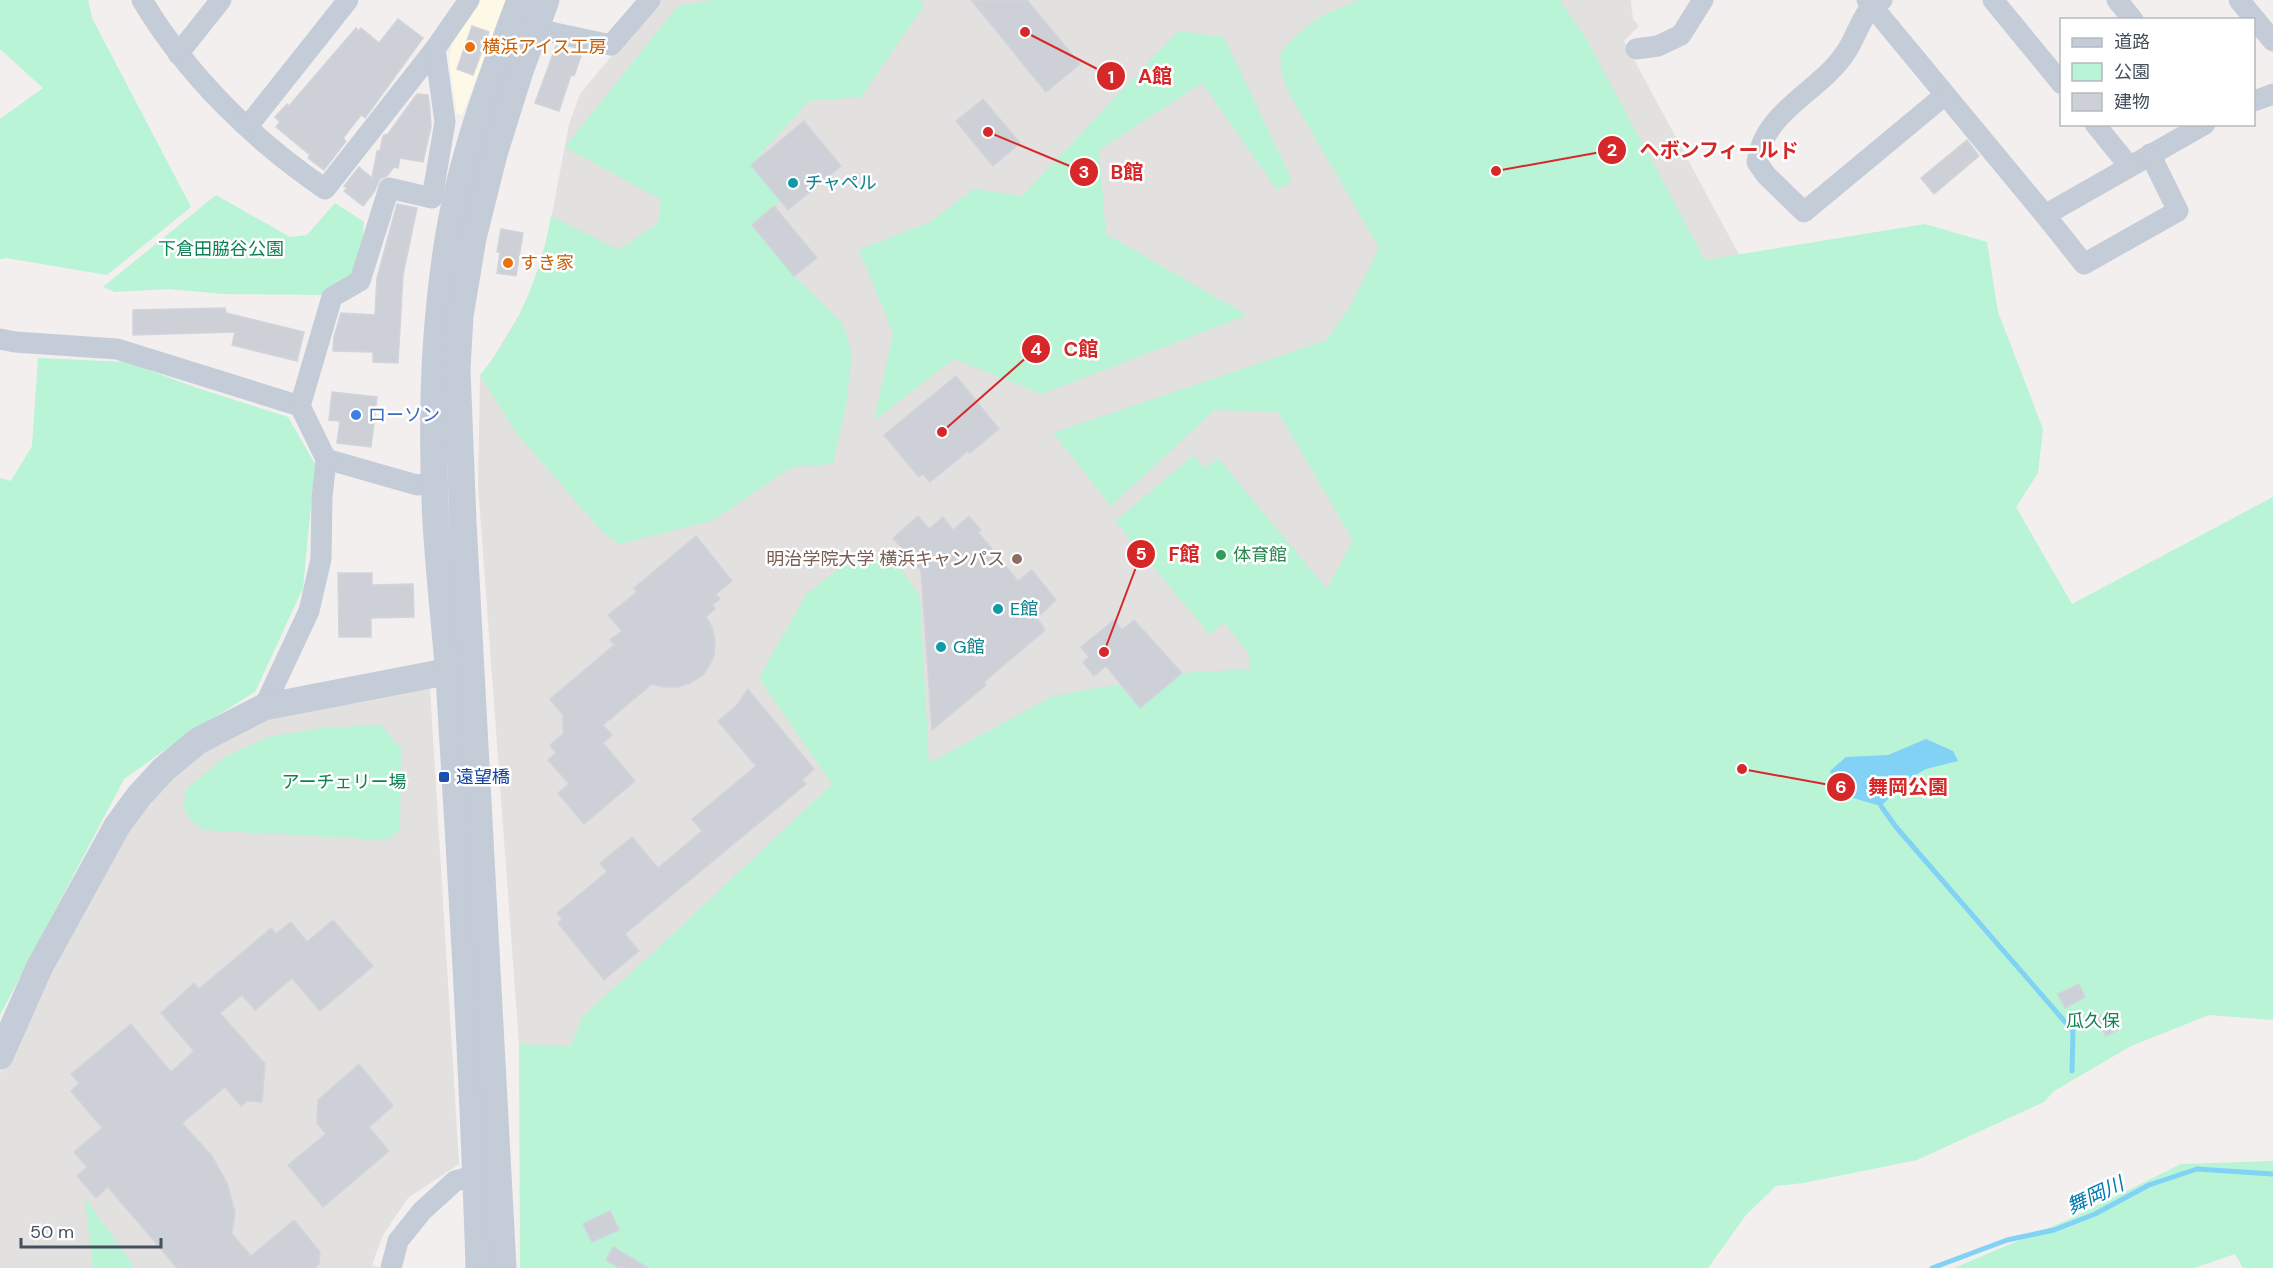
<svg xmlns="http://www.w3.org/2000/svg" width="2273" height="1268" font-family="'DM Sans','Noto Sans JP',sans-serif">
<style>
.commercial{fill:#fef9e6}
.education{fill:#e3e0e0}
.green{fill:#b8f4d5}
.water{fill:#81d2f5}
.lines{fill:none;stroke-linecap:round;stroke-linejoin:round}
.stream{stroke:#81d2f5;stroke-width:5}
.building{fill:#cdd0d7;stroke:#d2d4db;stroke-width:1.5}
.minor{stroke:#c4ccd8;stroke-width:21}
.tertiary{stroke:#c4ccd8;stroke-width:27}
.food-dot{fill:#e8710a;stroke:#fff;stroke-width:2}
.culture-dot{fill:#0f9aa8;stroke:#fff;stroke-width:2}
.shop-dot{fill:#3f7fe0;stroke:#fff;stroke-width:2}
.leisure-dot{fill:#2e9e5b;stroke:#fff;stroke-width:2}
.education-dot{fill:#8d6e63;stroke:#fff;stroke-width:2}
.transit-dot{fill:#1a4fb4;stroke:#fff;stroke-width:2}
.labels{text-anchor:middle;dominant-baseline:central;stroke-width:5;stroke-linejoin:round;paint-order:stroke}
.food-label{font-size:18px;fill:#c56008;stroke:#fff;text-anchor:start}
.culture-label{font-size:18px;fill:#0d838f;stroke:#fff;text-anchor:start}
.park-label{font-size:18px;fill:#0d8253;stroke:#fff}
.shop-label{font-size:18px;fill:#366cbe;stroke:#fff;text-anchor:start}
.leisure-label{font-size:18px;fill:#27864d;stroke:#fff;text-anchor:start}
.education-label{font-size:18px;fill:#785e54;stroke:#fff;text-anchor:end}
.transit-label{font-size:18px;fill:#164399;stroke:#fff;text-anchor:start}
.water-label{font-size:20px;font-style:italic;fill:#017aae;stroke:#fff}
.leader{fill:none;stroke:#d62828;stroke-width:2}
.callout-dot{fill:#d62828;stroke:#fff;stroke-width:2}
.mark-label{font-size:18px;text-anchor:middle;font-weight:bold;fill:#fff}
.callout-label{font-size:20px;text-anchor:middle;font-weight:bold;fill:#d62828;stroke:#fff;stroke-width:5;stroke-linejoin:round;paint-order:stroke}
</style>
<rect width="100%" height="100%" fill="#f2efee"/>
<!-- commercial -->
<path class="commercial" d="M 481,0 L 507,0 L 462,115 L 457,114 L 449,60 L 454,35 Z"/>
<!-- education -->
<g class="education">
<path d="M 658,0 L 1631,0 L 1633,19 L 1639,26 L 1624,41 L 1750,275 L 1761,402 L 591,1048 L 519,1044 L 478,485 L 480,375 L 490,363 L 525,305 L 545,252 L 569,124 L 580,94 Z"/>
<path d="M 430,688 L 459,1164 L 408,1198 L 383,1235 L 372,1265 L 381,1268 L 0,1268 L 0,1073 L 36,986 L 135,813 L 171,772 L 262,717 Z"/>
</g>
<!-- green -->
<g class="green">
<path d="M 0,0 L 88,0 L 92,18 L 191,207 L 107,275 L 6,258 L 0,259 L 0,119 L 43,88 L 0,49 Z"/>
<path d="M 714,0 L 920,0 L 924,6 L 861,97 L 809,101 L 751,165 L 781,201 L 752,225 L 794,276 L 843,324 L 852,354 L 846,406 L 833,464 L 791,467 L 714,520 L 620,544 L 603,533 L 515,431 L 480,375 C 518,329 541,274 551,216 L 619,250 L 658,223 L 661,200 L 565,147 L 678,6 Z"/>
<path d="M 1360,0 L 1560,0 L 1588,42 L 1705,260 L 1925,224 L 1987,242 L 1998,312 L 2043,429 L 2038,473 L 2016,507 L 2072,604 L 2273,497 L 2273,1020 L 2209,1015 L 2131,1046 L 2054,1091 L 2044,1102 L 1917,1160 L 1803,1183 L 1776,1186 L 1746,1215 L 1708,1268 L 520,1268 L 519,1044 L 571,1046 L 582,1017 L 656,950 L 832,784 L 759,678 L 807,593 L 854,557 L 897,563 L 920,597 L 929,763 L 1053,696 L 1182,673 L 1249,669 L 1249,654 L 1224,623 L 1209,634 L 1115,521 L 1194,455 L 1205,469 L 1218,458 L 1327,589 L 1353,540 L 1278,412 L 1215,410 L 1111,506 L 1053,433 L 1327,340 L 1352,303 L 1379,248 L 1289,93 L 1282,75 L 1280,54 C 1307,22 1321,14 1360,0 Z"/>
<path d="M 1178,31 L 1224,37 L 1292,180 L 1277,190 L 1202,83 L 1099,150 L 1106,234 L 1247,315 L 1042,394 L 954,359 L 874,421 L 893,333 L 859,250 L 930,222 L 974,189 L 1022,196 Z"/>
<path d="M 216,195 L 290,237 L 307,235 L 335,203 L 364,222 L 361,254 L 355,277 L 324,295 L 223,294 L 169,289 L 115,292 L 103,287 Z"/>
<path d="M 38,358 L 127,362 L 197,388 L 288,417 L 315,464 L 303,588 L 255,692 L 186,735 L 124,779 L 0,1015 L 0,478 L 11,481 L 32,446 Z"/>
<path d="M 381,725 L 401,749 L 400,830 L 387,840 L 203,830 L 189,818 L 183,806 L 187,788 L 225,757 L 268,737 L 323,728 Z"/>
<path d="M 2273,1161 L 2273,1268 L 2243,1268 L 2235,1254 L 2194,1268 L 1954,1268 L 2072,1218 L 2181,1164 Z"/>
<path d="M 85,1198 L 135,1268 L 93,1268 Z"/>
</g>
<!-- water -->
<path class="water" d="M 1926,739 L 1953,751 L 1958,761 L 1926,769 L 1910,778 L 1881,806 L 1839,794 L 1830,771 L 1846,757 L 1888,755 Z"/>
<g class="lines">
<!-- stream -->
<g class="stream">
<path d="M 1881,806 L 1896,827 L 2073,1031 L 2072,1071"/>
<path d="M 1932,1268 L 2007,1240 L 2054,1230 L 2095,1214 L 2149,1185 L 2197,1169 L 2273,1174"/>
</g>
</g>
<!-- building -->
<g class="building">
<path d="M 971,0 L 1027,0 L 1080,64 L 1046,92 Z"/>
<path d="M 398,19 L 423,38 L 365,118 L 361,115 L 343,138 L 346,141 L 324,170 L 308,158 L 310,155 L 276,127 L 280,122 L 275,117 L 287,104 L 289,106 L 356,28 L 358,31 L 361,28 L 379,43 Z"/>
<path d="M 472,26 L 489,32 L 473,75 L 457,69 Z"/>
<path d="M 556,46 L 581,56 L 574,76 L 571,75 L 559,111 L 535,103 Z"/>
<path d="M 417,94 L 428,95 L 430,110 L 431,127 L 423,162 L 400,158 L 398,168 L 394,167 L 387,176 L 380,179 L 374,192 L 363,206 L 344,191 L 347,188 L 344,186 L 359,167 L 372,178 L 377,151 L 380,151 L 383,136 L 388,134 Z"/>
<path d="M 983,99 L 1020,143 L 993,166 L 956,121 Z"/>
<path d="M 804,121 L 841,166 L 788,210 L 751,165 Z"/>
<path d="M 1967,140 L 1979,156 L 1934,194 L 1921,178 Z"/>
<path d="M 397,204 L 417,208 L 403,275 L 398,363 L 373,362 L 373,352 L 333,351 L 334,337 L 341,313 L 375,315 L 377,278 Z"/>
<path d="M 774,206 L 817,258 L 794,276 L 752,225 Z"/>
<path d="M 501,229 L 523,233 L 516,276 L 497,273 L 500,252 L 497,252 Z"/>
<path d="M 225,308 L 226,313 L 304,332 L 297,361 L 232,345 L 235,332 L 133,335 L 133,310 Z"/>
<path d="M 956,376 L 999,429 L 970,453 L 968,451 L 930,482 L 923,474 L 919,477 L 884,435 Z"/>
<path d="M 332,392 L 377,397 L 371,447 L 337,443 L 340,421 L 329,420 Z"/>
<path d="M 918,516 L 929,529 L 943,517 L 953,530 L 969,516 L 981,530 L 978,532 L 1018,581 L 1032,570 L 1056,600 L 1037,618 L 1045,630 L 984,682 L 986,685 L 932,730 L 921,571 L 893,538 Z"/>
<path d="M 696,536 L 732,581 L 716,594 L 720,599 L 712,605 L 715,609 L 706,617 L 712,627 L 715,641 L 714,655 L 710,665 L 702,676 L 690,683 L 678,687 L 663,687 L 652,684 L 603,725 L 612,735 L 603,743 L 635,781 L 584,824 L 558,793 L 569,784 L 548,760 L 556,753 L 550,745 L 563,734 L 563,715 L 550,699 L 614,645 L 610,640 L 622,631 L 608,615 L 637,592 L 634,588 Z"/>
<path d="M 338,573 L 372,573 L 372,585 L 413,584 L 414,617 L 371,618 L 371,637 L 339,637 Z"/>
<path d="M 1114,620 L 1122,630 L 1134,620 L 1182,673 L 1140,708 L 1106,666 L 1094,676 L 1083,662 L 1089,657 L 1081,647 Z"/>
<path d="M 748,689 L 814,769 L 802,780 L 806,784 L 625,934 L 639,951 L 604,980 L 558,923 L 562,919 L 557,913 L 607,872 L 600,863 L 632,837 L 658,868 L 702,831 L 692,819 L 756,766 L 718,721 L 736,706 Z"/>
<path d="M 333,920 L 373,966 L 320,1011 L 292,978 L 255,1010 L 242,995 L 220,1013 L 265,1064 L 262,1102 L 247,1101 L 241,1106 L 225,1087 L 182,1123 L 212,1156 L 227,1183 L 235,1212 L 232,1234 L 251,1256 L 294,1220 L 320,1252 L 319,1264 L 314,1268 L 177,1268 L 108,1187 L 96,1198 L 77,1176 L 87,1167 L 74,1152 L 102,1128 L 71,1091 L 79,1083 L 71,1074 L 131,1024 L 171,1072 L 194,1051 L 161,1013 L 194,983 L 199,989 L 271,928 L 276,934 L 291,922 L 307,942 Z"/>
<path d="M 2079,984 L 2085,997 L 2065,1008 L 2058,994 Z"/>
<path d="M 2109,1012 L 2119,1029 L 2106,1036 L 2097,1019 Z"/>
<path d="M 359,1064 L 393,1106 L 369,1127 L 389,1151 L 323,1207 L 288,1165 L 326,1134 L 317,1123 L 318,1100 Z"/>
<path d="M 610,1211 L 619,1230 L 592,1242 L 583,1224 Z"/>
<path d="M 613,1247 L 648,1268 L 619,1268 L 606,1260 Z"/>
</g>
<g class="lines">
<!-- minor -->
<g class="minor">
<path d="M 142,0 C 187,75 253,140 325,189 L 435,49 L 469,0"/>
<path d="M 1867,0 L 2045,215 L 2205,124"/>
<path d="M 1882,0 C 1862,9 1858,35 1846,52 C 1820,92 1764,110 1757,162 L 1766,175 L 1804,212 L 1945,95"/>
<path d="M 1993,0 L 2062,84"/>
<path d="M 2117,0 L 2133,20"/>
<path d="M 2239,0 L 2273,41"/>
<path d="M 536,29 L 611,45 L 650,0"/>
<path d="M 1636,49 L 1658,46 L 1681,35 L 1703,0"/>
<path d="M 178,54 L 221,0"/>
<path d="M 2254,101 L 2273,94"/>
<path d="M 2095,124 L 2129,166"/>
<path d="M 248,126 L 348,0"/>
<path d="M 2045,215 L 2084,264 L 2178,211 L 2150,154"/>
<path d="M 0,339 L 15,342 L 117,349 L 300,406"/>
<path d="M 326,459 L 417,485 L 435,483"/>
<path d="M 264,707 L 309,611 L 321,559 L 322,498 L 326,459 L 300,406 L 332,297 L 360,281 L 389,188 L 432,198 L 445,122 L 435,49"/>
<path d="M 391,1268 L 398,1241 L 422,1211 L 455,1181 L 489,1172"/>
</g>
<!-- tertiary -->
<g class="tertiary">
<path d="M 0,1056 L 39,968 L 117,826 L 139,796 L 164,769 L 198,741 L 264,707 L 466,668"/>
<path d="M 479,1268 C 473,1071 461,873 449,677 C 445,625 439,574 436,522 C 431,428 433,333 448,240 C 461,157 491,78 520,0"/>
<path d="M 503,1268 L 463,522 L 457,369 L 460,316 L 473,238 L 494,154 L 520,71 L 546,0"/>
</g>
</g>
<!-- markers -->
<g class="food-dot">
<circle cx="470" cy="47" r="6"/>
<circle cx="508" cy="263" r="6"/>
</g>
<g class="culture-dot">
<circle cx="793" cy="183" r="6"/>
<circle cx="998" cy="609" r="6"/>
<circle cx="941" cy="647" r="6"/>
</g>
<circle class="shop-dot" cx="356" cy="415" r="6"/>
<circle class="leisure-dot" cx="1221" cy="555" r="6"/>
<circle class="education-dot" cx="1017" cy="559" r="6"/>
<rect class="transit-dot" x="438" y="771" width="12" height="12" rx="3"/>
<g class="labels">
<!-- food labels -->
<g class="food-label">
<text x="482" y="47">横浜アイス工房</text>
<text x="520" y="263">すき家</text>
</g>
<!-- culture labels -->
<g class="culture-label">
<text x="805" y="183">チャペル</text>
<text x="1010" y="609">E館</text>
<text x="953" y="647">G館</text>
</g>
<!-- park labels -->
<g class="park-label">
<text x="221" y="249">下倉田脇谷公園</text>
<text x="344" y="782">アーチェリー場</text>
<text x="2093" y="1021">瓜久保</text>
</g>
<!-- shop labels -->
<g class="shop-label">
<text x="368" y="415">ローソン</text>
</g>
<!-- leisure labels -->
<g class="leisure-label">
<text x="1233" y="555">体育館</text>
</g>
<!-- education labels -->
<g class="education-label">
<text x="1005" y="559">明治学院大学 横浜キャンパス</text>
</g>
<!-- transit labels -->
<g class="transit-label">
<text x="456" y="777">遠望橋</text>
</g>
<!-- water labels -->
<g class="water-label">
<text transform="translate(2095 1195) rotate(-25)">舞岡川</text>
</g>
</g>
<!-- callouts -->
<path class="leader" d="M1025 32L1111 76M1496 171L1612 150M988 132L1084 172M942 432L1036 349M1104 652L1141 554M1742 769L1841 787"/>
<g class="callout-dot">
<circle cx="1025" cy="32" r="6"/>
<circle cx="1496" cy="171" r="6"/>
<circle cx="988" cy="132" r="6"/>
<circle cx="942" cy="432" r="6"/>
<circle cx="1104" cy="652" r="6"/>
<circle cx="1742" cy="769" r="6"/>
<circle cx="1111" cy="76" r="15"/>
<circle cx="1612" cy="150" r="15"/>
<circle cx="1084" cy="172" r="15"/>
<circle cx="1036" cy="349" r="15"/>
<circle cx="1141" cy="554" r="15"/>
<circle cx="1841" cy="787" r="15"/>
</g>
<g class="mark-label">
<text x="1111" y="83">1</text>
<text x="1612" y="156">2</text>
<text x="1084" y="178">3</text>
<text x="1036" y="355">4</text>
<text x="1141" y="560">5</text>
<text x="1841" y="793">6</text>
</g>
<g class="callout-label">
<text x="1155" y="83">A館</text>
<text x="1719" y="157">ヘボンフィールド</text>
<text x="1127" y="179">B館</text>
<text x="1081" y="356">C館</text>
<text x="1184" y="561">F館</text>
<text x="1908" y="794">舞岡公園</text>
</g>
<!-- legend -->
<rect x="2060" y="18" width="195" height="108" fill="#ffffff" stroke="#b5b9bf" stroke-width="1.5"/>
<rect x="2072" y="38" width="30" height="9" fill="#c4ccd8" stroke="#b5b9bf" stroke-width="1.5"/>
<text x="2114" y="48" font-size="18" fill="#45505e">道路</text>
<rect x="2072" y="63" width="30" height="18" fill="#b8f4d5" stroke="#b5b9bf" stroke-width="1.5"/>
<text x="2114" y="78" font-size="18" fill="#45505e">公園</text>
<rect x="2072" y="93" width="30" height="18" fill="#cdd0d7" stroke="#b5b9bf" stroke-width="1.5"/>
<text x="2114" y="108" font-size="18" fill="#45505e">建物</text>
<!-- scale -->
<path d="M21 1238v9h140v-9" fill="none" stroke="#45505e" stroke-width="3"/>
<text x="30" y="1238" font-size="18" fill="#45505e" stroke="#ffffff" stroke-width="4.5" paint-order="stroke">50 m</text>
</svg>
